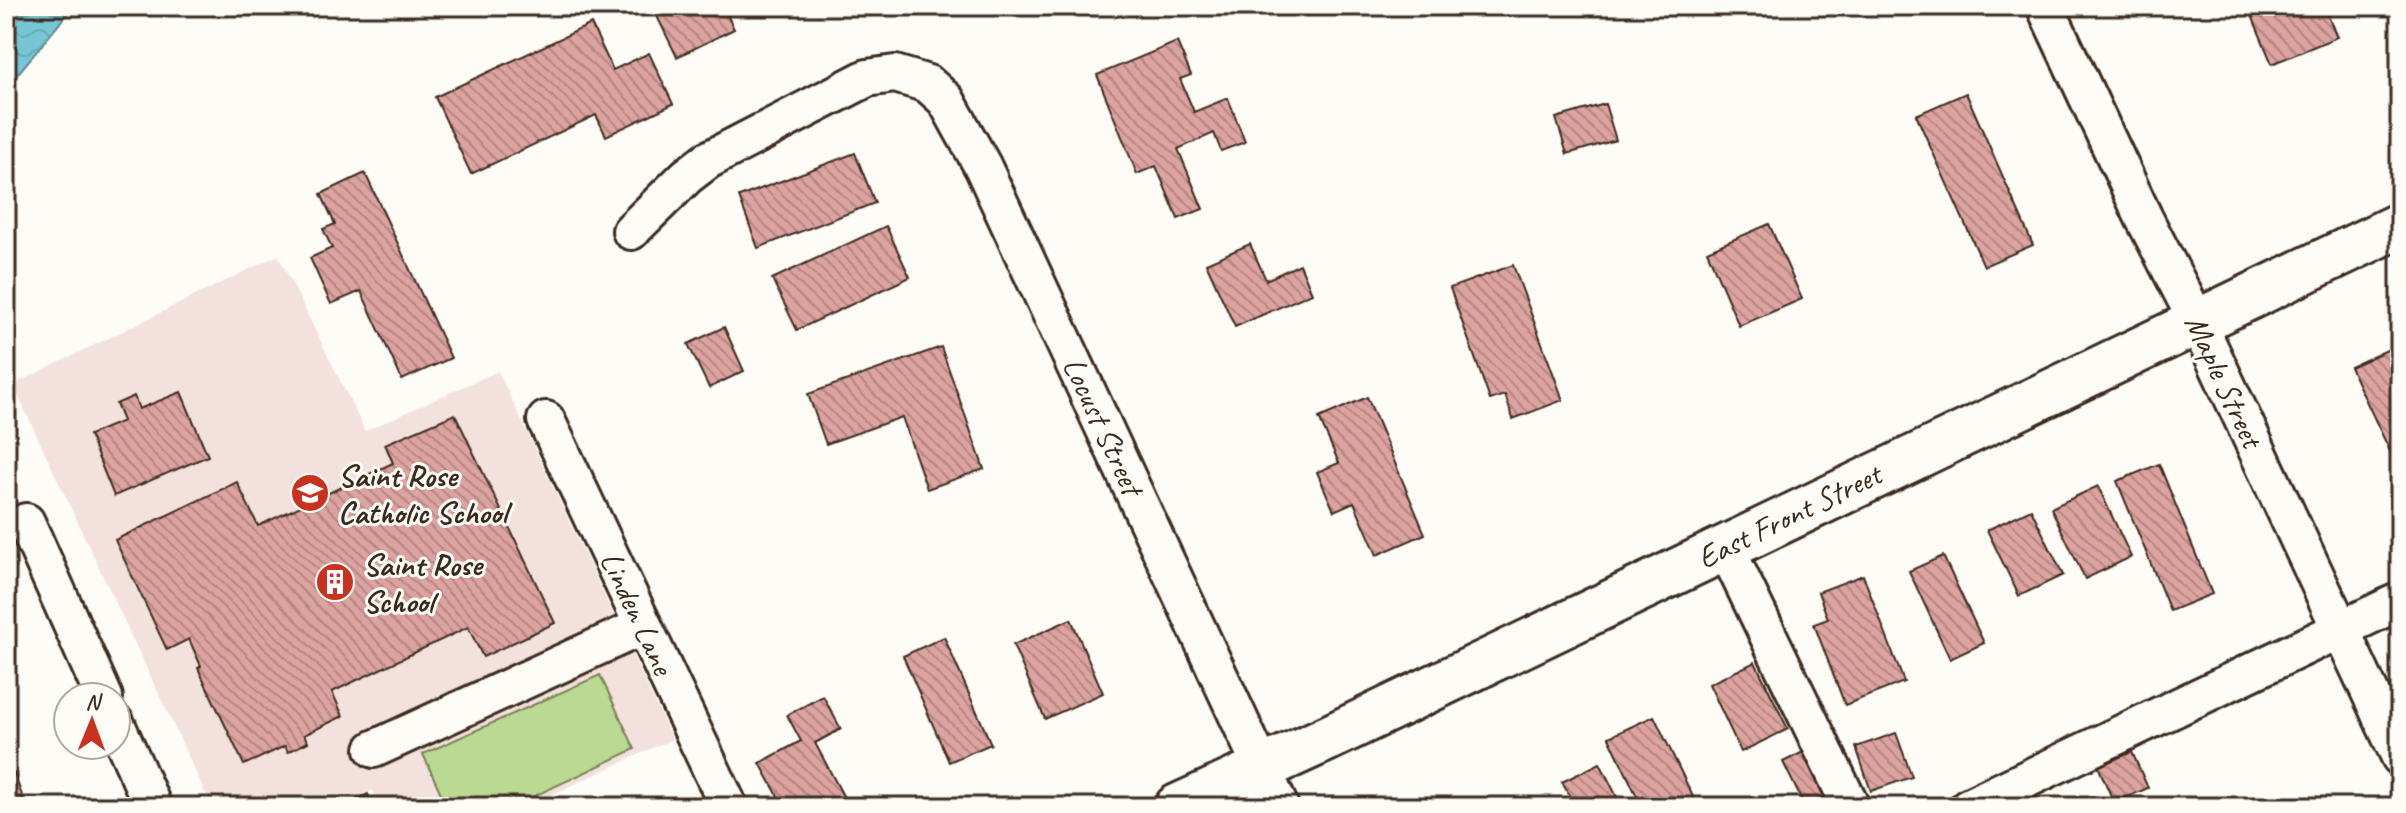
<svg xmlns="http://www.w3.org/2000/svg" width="2406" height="813" font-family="Caveat,sans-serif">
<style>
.built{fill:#f3e1dd}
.garden{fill:#bad992;stroke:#7a8258;stroke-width:2}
.water{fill:url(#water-waves);stroke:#5f888c;stroke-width:2}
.building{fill:url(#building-back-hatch);stroke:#3b2a1e;stroke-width:2}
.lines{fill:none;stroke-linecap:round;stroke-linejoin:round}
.minor-casing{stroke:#3b2a1e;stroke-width:42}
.major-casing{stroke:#3b2a1e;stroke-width:50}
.minor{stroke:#fdfcf7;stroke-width:36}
.major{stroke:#fdfcf7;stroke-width:44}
.labels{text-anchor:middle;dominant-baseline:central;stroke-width:6;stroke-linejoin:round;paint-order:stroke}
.street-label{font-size:32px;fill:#3b2a1e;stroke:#fdfcf7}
.poi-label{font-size:32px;font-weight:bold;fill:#3b2a1e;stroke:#fdfcf7;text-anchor:start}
</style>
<defs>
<pattern id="water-waves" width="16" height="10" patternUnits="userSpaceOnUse" patternTransform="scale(2)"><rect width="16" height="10" fill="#77c6d5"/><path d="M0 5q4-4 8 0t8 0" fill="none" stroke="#68aab6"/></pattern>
<pattern id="building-back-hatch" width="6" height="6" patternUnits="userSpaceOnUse" patternTransform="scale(2)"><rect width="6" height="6" fill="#dda3a0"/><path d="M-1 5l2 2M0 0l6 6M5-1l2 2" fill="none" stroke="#b48582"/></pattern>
</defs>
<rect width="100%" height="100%" fill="#fdfcf7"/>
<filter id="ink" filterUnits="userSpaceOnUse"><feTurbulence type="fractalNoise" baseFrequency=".0125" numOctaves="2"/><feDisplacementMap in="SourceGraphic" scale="16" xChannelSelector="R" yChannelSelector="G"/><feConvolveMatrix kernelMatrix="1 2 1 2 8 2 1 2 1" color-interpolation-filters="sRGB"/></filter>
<g filter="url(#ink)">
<!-- built -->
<path class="built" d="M 278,255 L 365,431 L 498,371 L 672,739 L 525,807 L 381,807 L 373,790 L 337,807 L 212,807 L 13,385 Z"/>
<!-- garden -->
<path class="garden" d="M 600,675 L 635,749 L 511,807 L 447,807 L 423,754 Z"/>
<!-- water -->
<path class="water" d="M 6,6 L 74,6 L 6,88 Z"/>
<!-- building -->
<g class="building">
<path d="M 652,6 L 723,6 L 734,29 L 677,57 Z"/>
<path d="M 2248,6 L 2324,6 L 2337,37 L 2272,64 Z"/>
<path d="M 591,24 L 613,70 L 649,53 L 673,104 L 606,136 L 596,115 L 471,174 L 435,97 Z"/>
<path d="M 1177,42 L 1191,75 L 1180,79 L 1194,112 L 1228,98 L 1245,142 L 1221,151 L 1214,133 L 1178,149 L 1203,209 L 1178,219 L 1156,166 L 1137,174 L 1097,75 Z"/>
<path d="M 1966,93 L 2033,245 L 1984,266 L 1916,115 Z"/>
<path d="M 1605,104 L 1616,140 L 1567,154 L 1556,118 Z"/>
<path d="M 855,153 L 875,203 L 758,248 L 739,197 Z"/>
<path d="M 365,173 L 451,358 L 402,380 L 361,291 L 331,304 L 310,258 L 332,248 L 323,229 L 335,224 L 321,194 Z"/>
<path d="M 1769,224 L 1802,299 L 1739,326 L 1707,251 Z"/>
<path d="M 886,226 L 910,277 L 797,330 L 772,279 Z"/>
<path d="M 1250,244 L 1266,280 L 1300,264 L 1312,293 L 1235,327 L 1206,263 Z"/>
<path d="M 1513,265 L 1563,400 L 1513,419 L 1505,395 L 1490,400 L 1450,288 Z"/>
<path d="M 724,327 L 744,371 L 709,388 L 688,344 Z"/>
<path d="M 2400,344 L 2400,462 L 2396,464 L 2350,367 Z"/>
<path d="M 941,347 L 984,469 L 927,489 L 902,417 L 826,444 L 808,394 Z"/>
<path d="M 181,392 L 208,456 L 114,496 L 89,435 L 123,421 L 116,404 L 134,396 L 139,409 Z"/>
<path d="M 1367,397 L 1425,534 L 1377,555 L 1354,502 L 1334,511 L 1317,472 L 1339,463 L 1319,418 Z"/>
<path d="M 455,414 L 555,623 L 483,657 L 468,627 L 332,692 L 343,716 L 304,735 L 308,742 L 288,752 L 285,746 L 244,765 L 198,668 L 201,666 L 189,639 L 167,650 L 115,540 L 237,482 L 258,526 L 393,463 L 385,444 Z"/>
<path d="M 2159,464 L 2212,594 L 2170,611 L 2117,481 Z"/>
<path d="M 2098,486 L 2131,557 L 2085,579 L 2051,508 Z"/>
<path d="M 2031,509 L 2063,575 L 2019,596 L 1987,530 Z"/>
<path d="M 1943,556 L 1984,643 L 1950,659 L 1909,571 Z"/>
<path d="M 1863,575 L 1904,682 L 1845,705 L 1814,624 L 1828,619 L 1818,592 Z"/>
<path d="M 1071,619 L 1103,693 L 1045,719 L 1013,645 Z"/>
<path d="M 944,637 L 991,744 L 949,762 L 903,656 Z"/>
<path d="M 1755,662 L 1788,729 L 1741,752 L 1709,684 Z"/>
<path d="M 823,696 L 841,729 L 815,743 L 849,807 L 784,807 L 760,763 L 801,741 L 787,715 Z"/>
<path d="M 1654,716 L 1696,803 L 1688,807 L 1642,807 L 1609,737 Z"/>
<path d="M 1896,733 L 1912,777 L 1871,791 L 1856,747 Z"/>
<path d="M 1809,749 L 1832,795 L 1805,807 L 1783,762 Z"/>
<path d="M 2132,752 L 2148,788 L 2114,803 L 2098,766 Z"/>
<path d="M 1600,763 L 1622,807 L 1575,807 L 1562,782 Z"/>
<path d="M 14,773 L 26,807 L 6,807 L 6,776 Z"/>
<path d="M 368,794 L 373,807 L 339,807 Z"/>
<path d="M 589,798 L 593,807 L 565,807 Z"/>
</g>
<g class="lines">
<!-- minor casing -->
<g class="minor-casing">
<g id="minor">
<path d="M 2045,6 L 2144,218 L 2197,321 L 2400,757"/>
<path d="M 631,231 L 687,176 L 708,160 L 867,78 L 895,74 L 928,84 L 946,100 L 983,167 L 1280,807"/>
<path d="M 546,420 L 729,807"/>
<path d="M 26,522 L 104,697"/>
<path d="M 1725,546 L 1851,807"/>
<path d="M 116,724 L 153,807"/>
<path d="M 374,749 L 643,626"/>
<path d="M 1968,807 L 2400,601"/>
</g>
</g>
<!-- major casing -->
<g class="major-casing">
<path id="major" d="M 1177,807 L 1326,739 L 2400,225"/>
</g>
<!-- minor -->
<use href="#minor" class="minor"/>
<!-- major -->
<use href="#major" class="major"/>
</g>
</g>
<!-- icons -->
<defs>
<g id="school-disc" transform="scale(2)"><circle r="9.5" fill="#c8321e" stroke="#fdfcf7"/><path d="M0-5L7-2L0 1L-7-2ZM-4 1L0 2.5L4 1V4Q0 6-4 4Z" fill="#fff"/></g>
<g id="building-disc" transform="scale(2)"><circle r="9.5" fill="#c8321e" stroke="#fdfcf7"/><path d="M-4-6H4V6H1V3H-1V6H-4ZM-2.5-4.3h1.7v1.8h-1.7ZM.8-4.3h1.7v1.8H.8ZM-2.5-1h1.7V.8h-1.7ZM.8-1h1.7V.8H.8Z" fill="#fff"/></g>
</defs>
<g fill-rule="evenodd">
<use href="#school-disc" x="310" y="493"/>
<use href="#building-disc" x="335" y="582"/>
</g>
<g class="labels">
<!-- street labels -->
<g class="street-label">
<text transform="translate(2224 381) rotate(65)">Maple Street</text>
<text transform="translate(1103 426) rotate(65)">Locust Street</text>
<text transform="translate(1789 516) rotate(-26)">East Front Street</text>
<text transform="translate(637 613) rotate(65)">Linden Lane</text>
</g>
<!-- poi labels -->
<g class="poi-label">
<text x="338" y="475">Saint Rose<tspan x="338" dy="37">Catholic School</tspan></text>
<text x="363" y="564">Saint Rose<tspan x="363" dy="37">School</tspan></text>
</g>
</g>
<!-- margin -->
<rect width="2406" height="813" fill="none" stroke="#fdfcf7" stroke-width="32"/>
<rect x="16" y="16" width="2374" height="781" fill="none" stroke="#3b2a1e" stroke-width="3" filter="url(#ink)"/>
<!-- north arrow -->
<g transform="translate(92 721) rotate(1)"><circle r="38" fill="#fdfcf7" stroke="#afa8a0" stroke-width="2"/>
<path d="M0-6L14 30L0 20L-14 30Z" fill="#c8321e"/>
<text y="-12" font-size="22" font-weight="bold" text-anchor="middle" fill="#3b2a1e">N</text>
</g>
</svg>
